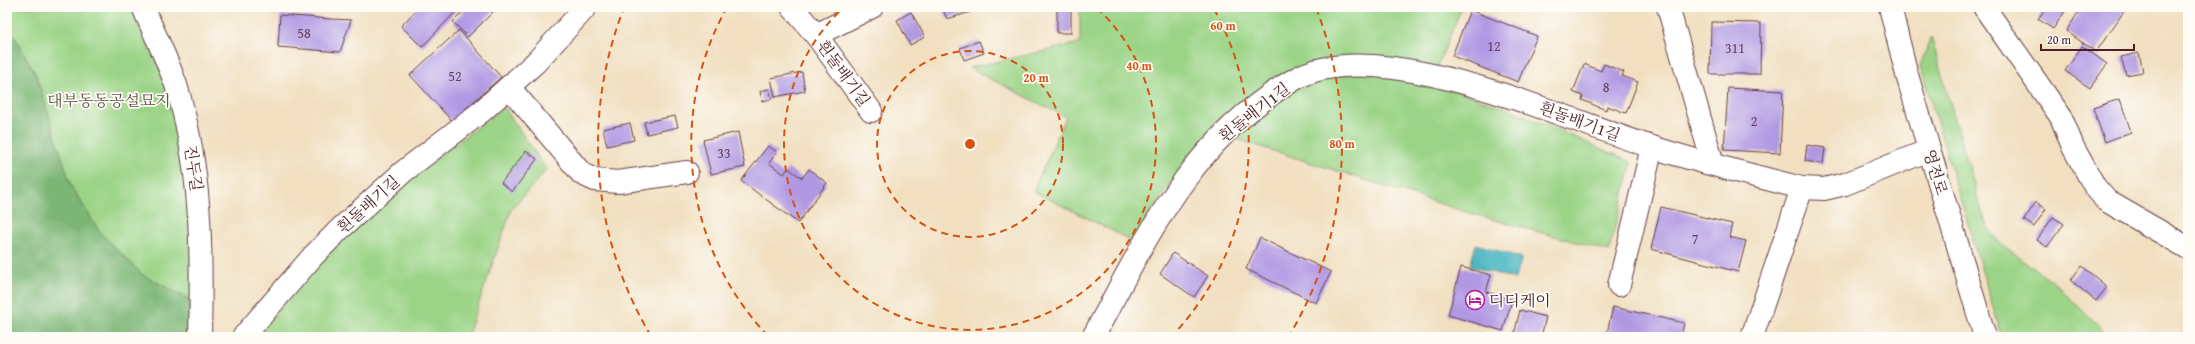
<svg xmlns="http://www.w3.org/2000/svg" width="2195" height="344" font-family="'Gentium Book Plus','Noto Serif KR',serif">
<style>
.green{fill:#9bd487;stroke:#727a59}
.forest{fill:#7cb674;stroke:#636a50}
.water{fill:#47b6c0;stroke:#486a76}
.building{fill:#b098e3}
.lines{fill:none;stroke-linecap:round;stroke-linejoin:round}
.minor-casing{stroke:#633c41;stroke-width:24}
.minor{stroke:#fff;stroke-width:22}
.ring{fill:none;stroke:#d8530f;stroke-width:2;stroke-dasharray:7 5}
.labels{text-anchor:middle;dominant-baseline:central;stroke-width:3.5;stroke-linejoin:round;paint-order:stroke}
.number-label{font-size:14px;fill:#643d59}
.street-label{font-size:16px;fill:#4a1f2b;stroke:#fdfcf7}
.park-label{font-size:16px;fill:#625547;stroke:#fdfcf7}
.poi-label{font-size:16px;fill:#4a1f2b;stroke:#fdfcf7;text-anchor:start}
.centre{fill:#d8530f;stroke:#fdfcf7;stroke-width:2}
.ring-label{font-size:12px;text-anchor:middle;font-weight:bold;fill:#d8530f;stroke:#fdfcf7;stroke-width:3.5;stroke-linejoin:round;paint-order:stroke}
</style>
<rect width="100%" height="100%" fill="#fdfcf7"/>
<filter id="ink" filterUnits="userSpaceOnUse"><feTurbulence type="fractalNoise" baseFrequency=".025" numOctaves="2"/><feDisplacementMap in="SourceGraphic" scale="8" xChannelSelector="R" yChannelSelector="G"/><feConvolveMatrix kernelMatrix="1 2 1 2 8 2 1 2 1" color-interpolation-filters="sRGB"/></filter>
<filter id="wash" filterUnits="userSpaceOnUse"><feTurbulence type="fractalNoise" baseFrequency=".012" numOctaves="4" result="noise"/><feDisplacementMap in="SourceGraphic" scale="16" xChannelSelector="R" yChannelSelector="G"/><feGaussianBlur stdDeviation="0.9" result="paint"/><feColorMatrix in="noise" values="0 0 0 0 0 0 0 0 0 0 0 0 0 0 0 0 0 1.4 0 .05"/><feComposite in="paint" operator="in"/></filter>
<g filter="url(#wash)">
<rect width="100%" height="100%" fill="#f1dfc0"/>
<!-- green -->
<g class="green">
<path d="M 7,7 L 133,7 L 167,81 L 188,175 L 192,301 L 143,275 L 101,234 L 71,186 L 36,75 L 7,23 Z"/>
<path d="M 1080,7 L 1462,7 L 1437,67 L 1286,73 L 1246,99 L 1212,129 L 1184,163 L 1132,241 L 1033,191 L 1066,117 L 969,68 L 1080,43 Z"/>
<path d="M 1931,37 L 1983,215 L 1991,233 L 2000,243 L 2058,286 L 2109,337 L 2002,337 L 1920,66 Z"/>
<path d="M 1362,73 L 1433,83 L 1509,109 L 1632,162 L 1609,251 L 1466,212 L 1233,138 L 1291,89 L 1325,77 Z"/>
<path d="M 504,107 L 547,170 L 512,208 L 467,337 L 256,337 L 323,258 L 415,174 Z"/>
</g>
<!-- forest -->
<path class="forest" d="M 7,23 L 36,75 L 71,186 L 101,234 L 143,275 L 192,301 L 190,337 L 7,337 Z"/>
<!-- water -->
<path class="water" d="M 1476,244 L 1522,258 L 1515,279 L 1470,266 Z"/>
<g id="blocks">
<!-- building -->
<g class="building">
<path d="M 280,7 L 304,7 L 304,10 L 280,9 Z"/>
<path d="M 419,7 L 460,7 L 422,47 L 401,26 Z"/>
<path d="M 468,7 L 498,7 L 468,37 L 453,22 Z"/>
<path d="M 951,7 L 973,7 L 974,11 L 947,19 L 943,10 Z"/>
<path d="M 2046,7 L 2068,7 L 2053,29 L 2038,19 Z"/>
<path d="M 2082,7 L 2127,7 L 2096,52 L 2066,31 Z"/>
<rect x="1057" y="9" width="14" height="24"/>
<path d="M 1470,10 L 1537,36 L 1518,82 L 1452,56 Z"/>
<path d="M 911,12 L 925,37 L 910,45 L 897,20 Z"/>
<path d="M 280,15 L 331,19 L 351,20 L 340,52 L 278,47 Z"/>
<path d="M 1711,22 L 1761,23 L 1760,74 L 1710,74 Z"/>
<path d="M 459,30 L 501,77 L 452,121 L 410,75 Z"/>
<path d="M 979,41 L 984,53 L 964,60 L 960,48 Z"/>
<path d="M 2082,46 L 2107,64 L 2090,88 L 2065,71 Z"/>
<path d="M 2139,53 L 2143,72 L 2126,75 L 2121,57 Z"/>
<path d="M 1584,64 L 1601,71 L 1604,64 L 1624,72 L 1622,76 L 1638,82 L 1626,113 L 1607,106 L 1606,110 L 1582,100 L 1583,96 L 1573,92 Z"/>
<path d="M 802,72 L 805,91 L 775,97 L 771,78 Z"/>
<path d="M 1728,88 L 1783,91 L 1780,153 L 1724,150 Z"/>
<path d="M 769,89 L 772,99 L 762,101 L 760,91 Z"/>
<path d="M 2120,99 L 2131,132 L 2105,142 L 2093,108 Z"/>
<path d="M 675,116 L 678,127 L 647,134 L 644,122 Z"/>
<path d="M 630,123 L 634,140 L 607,146 L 603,129 Z"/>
<path d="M 738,132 L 745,167 L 711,174 L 703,140 Z"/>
<path d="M 1807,145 L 1825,148 L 1823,164 L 1805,161 Z"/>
<path d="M 768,146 L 777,152 L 769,163 L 784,174 L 788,168 L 802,178 L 809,169 L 827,183 L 798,223 L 741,181 Z"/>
<path d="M 526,151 L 537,159 L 512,192 L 501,183 Z"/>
<path d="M 2036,202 L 2046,209 L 2034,227 L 2024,220 Z"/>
<path d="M 1661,207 L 1732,224 L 1729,237 L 1746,241 L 1738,272 L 1651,249 Z"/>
<path d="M 2053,217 L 2064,224 L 2047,247 L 2037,240 Z"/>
<path d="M 1260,238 L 1331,272 L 1316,303 L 1246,269 Z"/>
<path d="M 1173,253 L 1208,276 L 1194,297 L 1160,274 Z"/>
<path d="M 2082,266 L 2107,287 L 2096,301 L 2070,280 Z"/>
<path d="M 1461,267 L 1491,275 L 1486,292 L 1512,300 L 1503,331 L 1448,315 Z"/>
<path d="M 1613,307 L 1684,323 L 1681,337 L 1606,337 Z"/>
<path d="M 1520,310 L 1546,317 L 1541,337 L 1514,335 Z"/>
</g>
</g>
</g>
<g filter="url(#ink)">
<use href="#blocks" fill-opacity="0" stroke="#633c41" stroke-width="1"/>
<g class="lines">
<!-- minor casing -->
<g class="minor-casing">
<g id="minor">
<path d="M 143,7 C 154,33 167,59 176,85 C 202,168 202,252 200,337"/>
<path d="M 792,7 L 816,35 L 871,111"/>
<path d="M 1668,7 L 1713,164"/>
<path d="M 1890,7 L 1907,75 L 1985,337"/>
<path d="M 1984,7 L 2061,117 L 2073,147 L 2095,187 L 2107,201 L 2188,248"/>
<path d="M 816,35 L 872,7"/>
<path d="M 509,87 L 582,174 L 595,180 L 618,182 L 687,172"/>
<path d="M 1619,285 L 1652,147"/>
<path d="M 243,337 L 313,256 L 340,229 L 403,172 L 482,111 L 536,62 L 586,7"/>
<path d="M 1093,337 C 1147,237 1192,138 1295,79 C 1378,32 1566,120 1652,147 C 1701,163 1752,175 1802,188 L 1824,189 L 1845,184 L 1929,150"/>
<path d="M 1752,337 L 1802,188"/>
</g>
</g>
<!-- minor -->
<use href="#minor" class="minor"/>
</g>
</g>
<!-- distance rings -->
<g class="ring">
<circle cx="970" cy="144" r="93"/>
<path d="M1097 8A186 186 0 1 1 843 8"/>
<path d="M768 336A279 279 0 0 1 726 9M1214 9A279 279 0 0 1 1172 336"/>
<path d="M651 336A372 372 0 0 1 624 8M1316 8A372 372 0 0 1 1289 336"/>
</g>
<!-- icons -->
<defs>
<g id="hotel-ring" transform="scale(1)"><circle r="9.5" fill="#fdfcf7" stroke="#b5179e" stroke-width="1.5"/><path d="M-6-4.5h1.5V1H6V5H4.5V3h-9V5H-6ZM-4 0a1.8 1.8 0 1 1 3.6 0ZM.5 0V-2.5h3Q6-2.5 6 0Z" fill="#b5179e"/></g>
</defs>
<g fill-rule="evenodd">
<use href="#hotel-ring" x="1475" y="300"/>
</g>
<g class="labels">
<!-- number labels -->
<g class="number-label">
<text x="304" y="33">58</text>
<text x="1494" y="46">12</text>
<text x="1735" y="48">311</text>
<text x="455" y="76">52</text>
<text x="1606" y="87">8</text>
<text x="1754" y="121">2</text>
<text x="724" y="153">33</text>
<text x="1695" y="239">7</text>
</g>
<!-- street labels -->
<g class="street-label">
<text transform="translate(844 73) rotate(54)">흰돌배기길</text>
<text transform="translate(1254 112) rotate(-38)">흰돌배기1길</text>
<text transform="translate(1580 121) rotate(20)">흰돌배기1길</text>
<text transform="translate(194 168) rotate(82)">진두길</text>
<text transform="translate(1936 172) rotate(73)">영전로</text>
<text transform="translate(368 204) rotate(-42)">흰돌배기길</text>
</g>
<!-- park labels -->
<g class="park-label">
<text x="109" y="100">대부동동공설묘지</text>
</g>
<!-- poi labels -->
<g class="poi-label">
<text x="1489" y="300">디디케이</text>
</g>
</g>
<circle cx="970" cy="144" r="6" class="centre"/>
<g class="ring-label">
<text x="1223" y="30">60 m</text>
<text x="1139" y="70">40 m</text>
<text x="1036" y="82">20 m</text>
<text x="1342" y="148">80 m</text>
</g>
<!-- margin -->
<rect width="2195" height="344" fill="none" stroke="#fdfcf7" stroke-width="24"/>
<!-- scale -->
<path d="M2041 44v6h93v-6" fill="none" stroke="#4a1f2b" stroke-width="2"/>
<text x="2047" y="44" font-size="12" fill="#4a1f2b" stroke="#fdfcf7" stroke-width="3" paint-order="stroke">20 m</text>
</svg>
